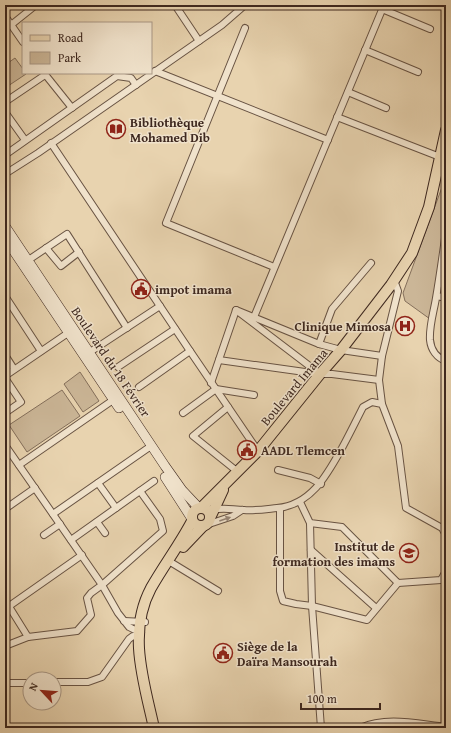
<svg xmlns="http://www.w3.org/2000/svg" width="451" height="733" font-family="'Gentium Book Plus',serif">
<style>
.green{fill:#cbb697;stroke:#846f5b}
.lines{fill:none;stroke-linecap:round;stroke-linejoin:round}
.minor-casing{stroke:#685343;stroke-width:8}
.secondary-casing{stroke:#3e281f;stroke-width:10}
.primary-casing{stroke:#3e281f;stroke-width:12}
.minor{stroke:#f0e2cb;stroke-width:6}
.secondary{stroke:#f0e2cb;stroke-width:9}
.primary{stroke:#e8d3af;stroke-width:10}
.oneway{fill:#978575}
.labels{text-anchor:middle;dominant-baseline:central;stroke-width:3;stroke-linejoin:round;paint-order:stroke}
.poi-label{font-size:13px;font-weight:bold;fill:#3e281f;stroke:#f0e2cb;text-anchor:start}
.street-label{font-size:13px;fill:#3e281f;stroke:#f0e2cb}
</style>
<rect width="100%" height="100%" fill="#e8d3af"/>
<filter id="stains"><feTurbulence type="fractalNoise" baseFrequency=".005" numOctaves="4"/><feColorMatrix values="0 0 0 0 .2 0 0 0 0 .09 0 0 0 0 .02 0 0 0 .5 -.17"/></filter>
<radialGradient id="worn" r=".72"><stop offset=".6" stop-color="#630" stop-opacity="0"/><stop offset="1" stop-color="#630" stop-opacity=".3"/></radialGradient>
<!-- green -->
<g class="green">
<path d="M 15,58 L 23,69 L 23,73 L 26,74 L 5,88 L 5,65 Z"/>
<path d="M 445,179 L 446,201 L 444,228 L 430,319 L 405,301 L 403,293 Z"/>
<path d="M 80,372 L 99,401 L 83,412 L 64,384 Z"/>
<path d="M 62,390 L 80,416 L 27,452 L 9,425 Z"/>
</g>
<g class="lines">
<!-- minor casing -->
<g class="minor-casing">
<g id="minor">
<path d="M 175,5 L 199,41"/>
<path d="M 382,9 L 430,29"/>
<path d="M 5,16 L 23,42"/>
<path d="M 11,25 L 36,5"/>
<path d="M 245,28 L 166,223 L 274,267"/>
<path d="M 365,50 L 418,72"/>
<path d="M 155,71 L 328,140"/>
<path d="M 44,73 L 72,108"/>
<path d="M 348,92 L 386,108"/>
<path d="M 5,102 L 45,75"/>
<path d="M 5,112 L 25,140"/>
<path d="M 337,117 L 440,157"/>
<path d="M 51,143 L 190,351 L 258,451"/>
<path d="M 5,155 L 117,76 L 131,78 L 136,85"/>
<path d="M 5,174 L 38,153 L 222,25 L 245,5"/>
<path d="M 446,231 C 443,253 440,275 436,298 C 434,311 429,326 430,340 C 431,350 437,358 446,361"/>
<path d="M 46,248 L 61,266 L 79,252"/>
<path d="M 27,261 L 67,234 L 127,328"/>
<path d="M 5,296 L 41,351"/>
<path d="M 437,296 L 446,298"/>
<path d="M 254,317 L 384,5"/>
<path d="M 319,344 L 332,309 L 371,263"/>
<path d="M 90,352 L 160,306"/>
<path d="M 5,355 L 14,369"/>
<path d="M 219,360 L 319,374"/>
<path d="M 118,367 L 175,329"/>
<path d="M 5,376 L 68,333"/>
<path d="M 5,378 L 21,402 L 5,413"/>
<path d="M 379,380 L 332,374 L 320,374 L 236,310 L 319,344 L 341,350 L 382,356"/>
<path d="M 211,383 L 236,310"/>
<path d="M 139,387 L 190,351"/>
<path d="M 382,404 L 379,380 L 382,356 L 398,291 L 394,280"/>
<path d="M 228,407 L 193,436 L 238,472"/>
<path d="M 183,413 L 216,389 L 254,395"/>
<path d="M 5,445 L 102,585 L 118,613 L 129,627 L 141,633"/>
<path d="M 19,465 L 116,398"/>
<path d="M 278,470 L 310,478 L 321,484"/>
<path d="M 98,483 L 116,508"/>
<path d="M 300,502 L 310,523 L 342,527 L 398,583 L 441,580 L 446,571"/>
<path d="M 280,508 L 280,591 L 283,601 L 296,604 L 312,606 L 367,620 L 398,583"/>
<path d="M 5,509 L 35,488"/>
<path d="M 213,510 C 224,507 233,510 244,510 C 254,511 267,509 277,508 C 311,505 327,475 342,448 C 349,435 356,421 363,407 L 372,402 L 382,404 L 398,446 L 406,508 L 442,528 L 446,535"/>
<path d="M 53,514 L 151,446"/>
<path d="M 97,522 L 105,533"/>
<path d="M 310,523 L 312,606 L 321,728"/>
<path d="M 206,525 L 233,516 L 242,510"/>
<path d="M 44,535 L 60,524"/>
<path d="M 71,540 L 154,481"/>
<path d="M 311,550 L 376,608"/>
<path d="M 172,563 L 218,591"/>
<path d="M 5,600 L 28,637 L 77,631 L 91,615 L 87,598 L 91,593 L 102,585 L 163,531 L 160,519 L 140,491"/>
<path d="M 5,609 L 82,555"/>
<path d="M 124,621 L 145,622"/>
<path d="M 5,646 L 28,637"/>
<path d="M 54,682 L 88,682 L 102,677 L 129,639 L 133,636 L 139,636"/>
<path d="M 5,683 L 30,683"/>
<path d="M 360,728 C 387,716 417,724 446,727"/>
</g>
</g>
<!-- secondary casing -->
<g class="secondary-casing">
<g id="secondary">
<path d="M 5,226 L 165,466 L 182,490 L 199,508"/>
<path d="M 5,238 L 119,408"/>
<path d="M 165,477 L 192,519"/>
</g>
</g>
<!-- primary casing -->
<g class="primary-casing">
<g id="primary">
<circle cx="201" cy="517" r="9"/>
<path d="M 201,508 L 258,451 L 320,374 L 341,350 L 391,285 L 412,253 L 429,207 L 446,130"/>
<path d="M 210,518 L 223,490"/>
<path d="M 183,547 L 203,526"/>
<path d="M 154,728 C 144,682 127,633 151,588 C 164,565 180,544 192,521"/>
</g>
</g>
<!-- minor -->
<use href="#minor" class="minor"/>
<!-- secondary -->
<use href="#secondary" class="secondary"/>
<!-- primary -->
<use href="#primary" class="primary"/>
</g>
<!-- one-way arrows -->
<defs><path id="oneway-solid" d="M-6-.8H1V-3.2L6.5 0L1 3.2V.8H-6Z"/></defs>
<use class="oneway" href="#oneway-solid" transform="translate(225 519) rotate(-19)"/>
<!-- icons -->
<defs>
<g id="library-ring" transform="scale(1)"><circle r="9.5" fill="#f0e2cb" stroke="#8f2418" stroke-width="1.5"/><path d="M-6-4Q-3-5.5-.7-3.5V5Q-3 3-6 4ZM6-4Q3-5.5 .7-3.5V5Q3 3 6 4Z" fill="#8f2418"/></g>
<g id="civic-ring" transform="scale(1)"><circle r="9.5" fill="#f0e2cb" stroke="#8f2418" stroke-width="1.5"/><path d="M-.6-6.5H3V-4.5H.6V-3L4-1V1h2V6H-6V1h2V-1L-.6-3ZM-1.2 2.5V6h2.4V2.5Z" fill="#8f2418"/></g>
<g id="hospital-ring" transform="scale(1)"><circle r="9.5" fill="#f0e2cb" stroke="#8f2418" stroke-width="1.5"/><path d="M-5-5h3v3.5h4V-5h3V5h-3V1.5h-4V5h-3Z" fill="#8f2418"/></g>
<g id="university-ring" transform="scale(1)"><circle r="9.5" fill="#f0e2cb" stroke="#8f2418" stroke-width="1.5"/><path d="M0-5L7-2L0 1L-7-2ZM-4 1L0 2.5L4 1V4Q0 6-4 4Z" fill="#8f2418"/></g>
</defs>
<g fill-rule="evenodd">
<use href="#library-ring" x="116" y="129"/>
<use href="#civic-ring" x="141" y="289"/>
<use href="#hospital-ring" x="405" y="326"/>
<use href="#civic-ring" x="247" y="450"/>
<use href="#university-ring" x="409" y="553"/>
<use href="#civic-ring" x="223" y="653"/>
</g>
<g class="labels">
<!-- poi labels -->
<g class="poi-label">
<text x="130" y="122">Bibliothèque<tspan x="130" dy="15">Mohamed Dib</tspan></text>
<text x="155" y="289">impot imama</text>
<text x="391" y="326" text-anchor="end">Clinique Mimosa</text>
<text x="261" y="450">AADL Tlemcen</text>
<text x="395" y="546" text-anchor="end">Institut de<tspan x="395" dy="15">formation des imams</tspan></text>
<text x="237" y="646">Siège de la<tspan x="237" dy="15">Daïra Mansourah</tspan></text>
</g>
<!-- street labels -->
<g class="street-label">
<text transform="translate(111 362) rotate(56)">Boulevard du 18 Février</text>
<text transform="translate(294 387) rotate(-50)">Boulevard Imama</text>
</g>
</g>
<!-- margin -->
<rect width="451" height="733" fill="none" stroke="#e8d3af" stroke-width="20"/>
<rect x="6" y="6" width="439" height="721" fill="none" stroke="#3e281f" stroke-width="2"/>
<rect x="10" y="10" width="431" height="713" fill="none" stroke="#3e281f"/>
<!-- legend -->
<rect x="22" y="22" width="130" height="52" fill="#f0e2cb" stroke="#a99886"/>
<rect x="30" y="35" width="20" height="6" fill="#e8d3af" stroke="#a99886"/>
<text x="58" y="42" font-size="12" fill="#3e281f">Road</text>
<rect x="30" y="52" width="20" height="12" fill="#cbb697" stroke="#a99886"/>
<text x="58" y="62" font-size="12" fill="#3e281f">Park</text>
<!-- north arrow -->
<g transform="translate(42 691) rotate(296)"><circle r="19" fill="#f0e2cb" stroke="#a99886"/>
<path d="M0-3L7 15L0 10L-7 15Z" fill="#8f2418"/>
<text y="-6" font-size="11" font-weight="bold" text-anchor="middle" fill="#3e281f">N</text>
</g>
<!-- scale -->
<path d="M301 703v6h79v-6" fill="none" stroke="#3e281f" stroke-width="2"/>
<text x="307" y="703" font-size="12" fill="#3e281f" stroke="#f0e2cb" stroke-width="3" paint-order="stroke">100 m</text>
<rect width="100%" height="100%" filter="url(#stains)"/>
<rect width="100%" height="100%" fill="url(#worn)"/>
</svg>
